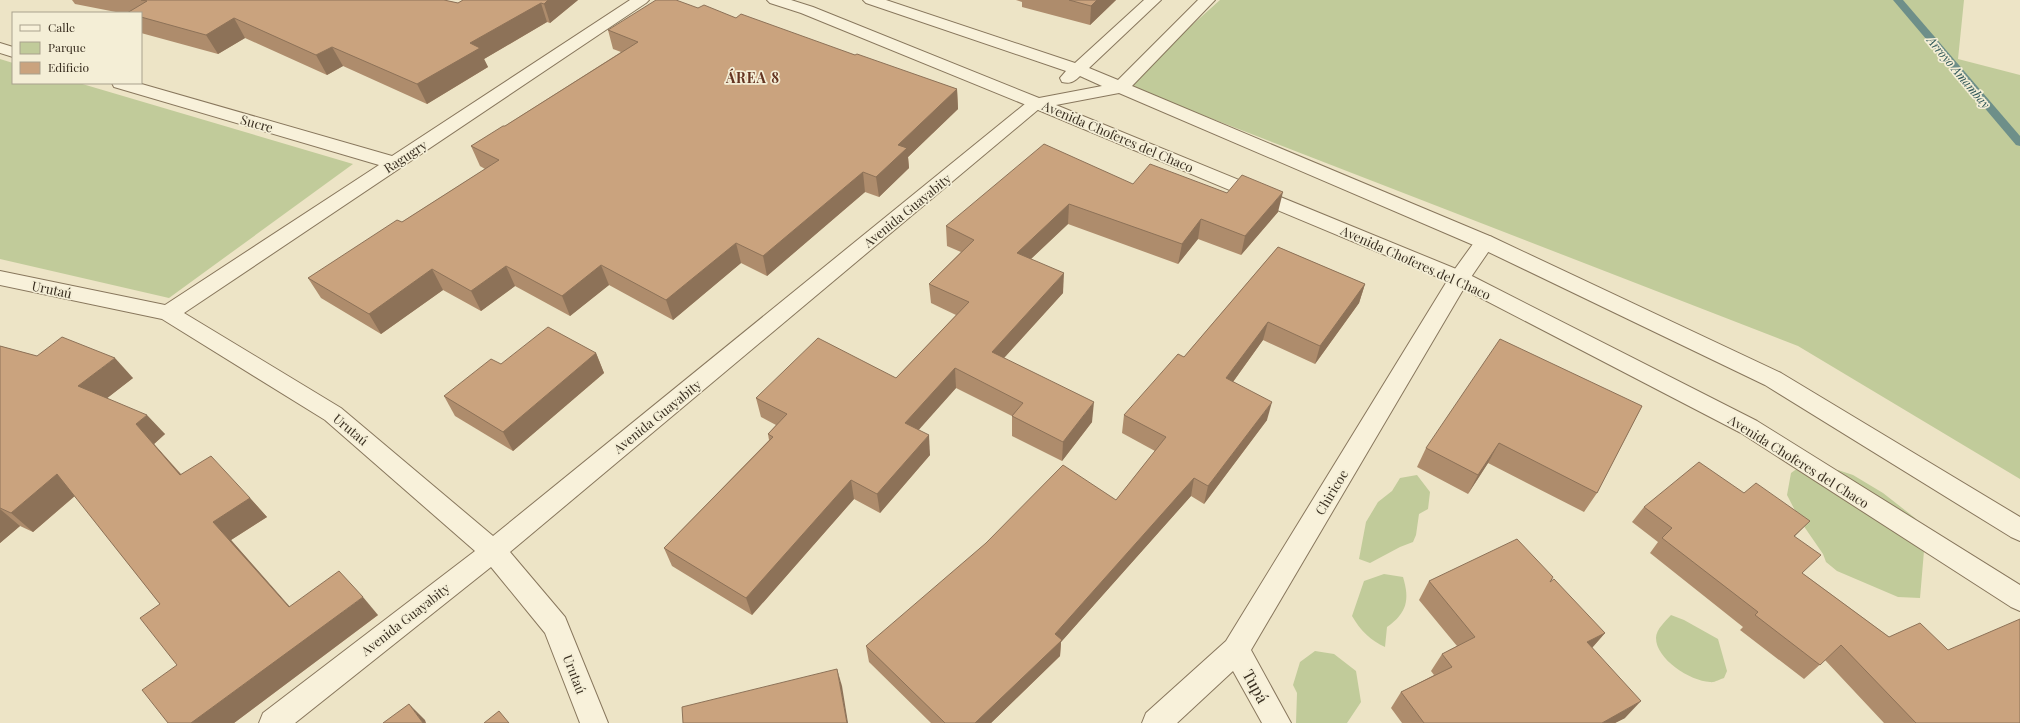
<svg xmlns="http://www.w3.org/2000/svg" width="2020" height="723" font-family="'Playfair Display',serif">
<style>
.green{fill:#c1cb9a}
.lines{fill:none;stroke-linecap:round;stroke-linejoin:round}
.stream{fill:#6e8f89;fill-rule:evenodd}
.minor-casing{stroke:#88775d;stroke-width:2}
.tertiary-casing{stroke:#88775d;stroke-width:2}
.minor{fill:#f8f1da;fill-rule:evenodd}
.tertiary{fill:#f8f1da;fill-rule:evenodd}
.wall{fill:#ae8c6c}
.shaded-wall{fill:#8d7258}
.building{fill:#caa37e;stroke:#8d7258}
.labels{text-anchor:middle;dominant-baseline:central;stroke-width:3.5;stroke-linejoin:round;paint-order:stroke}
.far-water-label{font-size:12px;font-style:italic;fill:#305758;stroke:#f4eed6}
.street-label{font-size:13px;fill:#392e20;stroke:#f4eed6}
.far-district-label{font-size:14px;font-weight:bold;letter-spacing:1px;fill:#643421;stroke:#f4eed6}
.near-street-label{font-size:16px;fill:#392e20;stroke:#f4eed6}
</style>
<rect width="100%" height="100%" fill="#ede4c6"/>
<!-- green -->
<g class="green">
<path d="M 1220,0 L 1964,0 L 1958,59 L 2020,75 L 2020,479 L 1798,346 L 1125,85 Z"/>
<path d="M 0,59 L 13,63 L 13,83 L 79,83 L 353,164 L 169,298 L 0,259 Z"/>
<path d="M 1798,468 L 1820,473 L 1838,470 L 1853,475 L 1883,493 L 1915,518 L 1925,539 L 1920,598 L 1898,597 L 1837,571 L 1826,562 L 1823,554 L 1801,522 L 1787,495 L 1791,473 Z"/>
<path d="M 1417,475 L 1430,492 L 1428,509 L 1419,514 L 1416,535 L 1413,542 L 1400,547 L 1370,563 L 1359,559 L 1366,522 L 1378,502 L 1392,491 L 1400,478 Z"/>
<path d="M 1384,574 L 1403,577 C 1410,600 1407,613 1387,627 L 1385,647 C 1371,641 1360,630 1352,616 L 1364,581 Z"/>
<path d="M 1671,615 L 1684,620 L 1718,639 L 1727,671 L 1724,678 C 1720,679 1714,683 1710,682 C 1690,681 1656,659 1656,638 C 1656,629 1666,621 1671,615 Z"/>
<path d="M 1315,651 L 1334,654 L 1356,671 L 1361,702 L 1347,723 L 1296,723 L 1297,693 L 1293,685 L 1300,662 Z"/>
</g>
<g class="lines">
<!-- stream -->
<path class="stream" d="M 1893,0 L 1903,0 L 2020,136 L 2020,146 L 2016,145 Z"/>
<!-- minor casing -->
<g class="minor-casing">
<g id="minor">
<path d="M 630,0 L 649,0 L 646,3 L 184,313 L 341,408 L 493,536 L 1031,99 L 1037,98 L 1043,99 L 1046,103 L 510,552 L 565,617 L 608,723 L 580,723 L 545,633 L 491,567 L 295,723 L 259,723 L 263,713 L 475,551 L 325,420 L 162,319 L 0,285 L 0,271 L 165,305 L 379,165 L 114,87 L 112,83 L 138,83 L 392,156 Z"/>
<path d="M 0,43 L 13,47 L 13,57 L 0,53 Z"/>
<path d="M 1485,235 L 1492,237 L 1495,242 L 1467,283 L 1251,650 L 1291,723 L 1262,723 L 1233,671 L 1177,723 L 1142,723 L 1146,713 L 1226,641 L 1452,273 L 1478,237 Z"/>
</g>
</g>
<!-- tertiary casing -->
<g class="tertiary-casing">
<path id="tertiary" d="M 767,0 L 791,0 L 813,7 L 1039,98 L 1102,86 L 1080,76 C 1074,82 1070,84 1062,82 L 1060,78 L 1066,71 L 866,3 L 863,0 L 886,0 L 1075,63 L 1144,0 L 1161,0 L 1089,68 L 1118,80 L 1198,0 L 1215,0 L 1132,86 L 1492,237 L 1781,373 L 2020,517 L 2020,541 L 2011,537 L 1765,385 L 1478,247 L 1119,93 L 1056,105 L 1466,273 L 1757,421 L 2020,585 L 2020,611 L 2011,607 L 1741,433 L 1452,283 L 1031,107 L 801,13 L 770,3 Z"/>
</g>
<!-- minor -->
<use href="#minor" class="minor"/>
<!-- tertiary -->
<use href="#tertiary" class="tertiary"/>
</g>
<!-- wall -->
<g class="wall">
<path d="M 72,0 L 444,0 L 458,3 L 463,0 L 578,0 L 550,23 L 547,22 L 484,59 L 488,67 L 427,104 L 343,66 L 327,75 L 245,38 L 218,54 L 141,33 L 141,13 L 121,13 L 75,4 Z"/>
<path d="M 1016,0 L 1116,0 L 1090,25 L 1022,7 L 1022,2 Z"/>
<path d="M 698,8 L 736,18 L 855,55 L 957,89 L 958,109 L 908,157 L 909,168 L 879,197 L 865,192 L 767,276 L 741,263 L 673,320 L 609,285 L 570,316 L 515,286 L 481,311 L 443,290 L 381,334 L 321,298 L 308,278 L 402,222 L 485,169 L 480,166 L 471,146 L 505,126 L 621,52 L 613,49 L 608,30 Z"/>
<path d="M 1133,184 L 1227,193 L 1278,212 L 1241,255 L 1198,239 L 1178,264 L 1068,224 L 1031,259 L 1063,293 L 1004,358 L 1092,422 L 1062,461 L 1012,436 L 1012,416 L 956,388 L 918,430 L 930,455 L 880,513 L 854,499 L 752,615 L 672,566 L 664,548 L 769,440 L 768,434 L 776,425 L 761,417 L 756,398 L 896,378 L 956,315 L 931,303 L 929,284 L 961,252 L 947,246 L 946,226 Z"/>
<path d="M 1278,247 L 1365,284 L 1359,303 L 1315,364 L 1263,340 L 1233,382 L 1267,420 L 1204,504 L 1191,496 L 1061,642 L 1060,656 L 991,723 L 931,723 L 869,662 L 866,646 L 1116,500 L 1155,451 L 1122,433 L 1124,415 L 1184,357 Z"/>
<path d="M 0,346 L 37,356 L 133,378 L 107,398 L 165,434 L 154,444 L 181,474 L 250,498 L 267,517 L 231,540 L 289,607 L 378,615 L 234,723 L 168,723 L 177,665 L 160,604 L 75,496 L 33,532 L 20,526 L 0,543 Z"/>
<path d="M 596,353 L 604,373 L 513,451 L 455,416 L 444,396 L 501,364 Z"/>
<path d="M 1642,406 L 1597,493 L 1584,512 L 1488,463 L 1468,494 L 1417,467 L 1426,448 Z"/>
<path d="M 1644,507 L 1795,536 L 1802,573 L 1889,637 L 2020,723 L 1884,723 L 1825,660 L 1804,679 L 1740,630 L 1743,627 L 1650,553 L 1658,542 L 1632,522 Z"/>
<path d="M 1429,581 L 1550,582 L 1605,633 L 1592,648 L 1625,718 L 1615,723 L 1402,723 L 1391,708 L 1401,692 L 1434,675 L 1431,671 L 1442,654 L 1457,646 L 1419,600 Z"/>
</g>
<!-- shaded-wall -->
<g class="shaded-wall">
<path d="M 548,0 L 578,0 L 550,23 L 544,4 Z"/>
<path d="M 1097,0 L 1116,0 L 1090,25 L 1091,6 Z"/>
<path d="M 541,3 L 547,22 L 484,59 L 488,67 L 427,104 L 417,84 L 470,43 Z"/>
<path d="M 234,18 L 245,38 L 218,54 L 206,35 Z"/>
<path d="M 332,47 L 343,66 L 327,75 L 316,55 Z"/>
<path d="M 957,89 L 958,109 L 908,157 L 909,168 L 879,197 L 876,177 L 898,145 Z"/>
<path d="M 863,172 L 865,192 L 767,276 L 763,256 Z"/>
<path d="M 1283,192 L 1278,212 L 1241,255 L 1245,236 Z"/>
<path d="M 1069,204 L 1068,224 L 1017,272 L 1017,253 Z"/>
<path d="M 1201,219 L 1198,239 L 1178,264 L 1182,244 Z"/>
<path d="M 736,243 L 741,263 L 673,320 L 666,300 Z"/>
<path d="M 601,265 L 609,285 L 570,316 L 562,296 Z"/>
<path d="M 506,266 L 515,286 L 481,311 L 471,291 Z"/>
<path d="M 432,269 L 443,290 L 381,334 L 369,314 Z"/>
<path d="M 1064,273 L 1063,293 L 992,371 L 992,352 Z"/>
<path d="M 1365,284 L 1359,303 L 1315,364 L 1320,346 Z"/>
<path d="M 1268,322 L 1263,340 L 1222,397 L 1226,378 Z"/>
<path d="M 596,353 L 604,373 L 513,451 L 503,432 Z"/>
<path d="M 115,358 L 133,378 L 97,406 L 78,386 Z"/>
<path d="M 955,368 L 956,388 L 908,442 L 905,423 Z"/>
<path d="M 1094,402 L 1092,422 L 1062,461 L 1063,442 Z"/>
<path d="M 1272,402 L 1267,420 L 1204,504 L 1208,486 Z"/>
<path d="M 147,415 L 165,434 L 154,444 L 198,494 L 180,475 L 136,424 Z"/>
<path d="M 929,435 L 930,455 L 880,513 L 877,494 Z"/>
<path d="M 1499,443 L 1488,463 L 1468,494 L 1478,475 Z"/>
<path d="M 57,474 L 78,493 L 33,532 L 11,513 Z"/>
<path d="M 1194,478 L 1191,496 L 1061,642 L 1060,656 L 991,723 L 975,723 L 1055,634 Z"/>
<path d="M 851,480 L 854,499 L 752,615 L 746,598 Z"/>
<path d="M 250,498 L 267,517 L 231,540 L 306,625 L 289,607 L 213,522 Z"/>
<path d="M 0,509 L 20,526 L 0,543 Z"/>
<path d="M 1810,521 L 1795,536 L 1779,551 L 1794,536 Z"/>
<path d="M 363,597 L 378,615 L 234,723 L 191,723 Z"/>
<path d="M 1605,633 L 1590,650 L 1587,642 Z"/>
<path d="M 837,669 L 842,686 L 848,723 L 847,723 Z"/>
<path d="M 1641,701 L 1625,718 L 1615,723 L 1602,723 Z"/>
<path d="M 409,704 L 425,720 L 426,723 L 423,723 Z"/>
</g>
<!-- building -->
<g class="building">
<path d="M 141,0 L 444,0 L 458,3 L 463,0 L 548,0 L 544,4 L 541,3 L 470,43 L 480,48 L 417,84 L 332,47 L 316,55 L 234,18 L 206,35 L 141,17 L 141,13 L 127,13 L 147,1 Z"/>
<path d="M 656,0 L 676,0 L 698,8 L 704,5 L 736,18 L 741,14 L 855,55 L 857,54 L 957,89 L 898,145 L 907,148 L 876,177 L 863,172 L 763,256 L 736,243 L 666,300 L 601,265 L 562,296 L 506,266 L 471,291 L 432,269 L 369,314 L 308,278 L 397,220 L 402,222 L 499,160 L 471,146 L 503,126 L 505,126 L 638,42 L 608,30 Z"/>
<path d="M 1069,0 L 1097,0 L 1091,6 Z"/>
<path d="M 1044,144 L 1133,184 L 1150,164 L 1227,193 L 1242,175 L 1283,192 L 1245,236 L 1201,219 L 1182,244 L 1069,204 L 1017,253 L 1064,273 L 992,352 L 1094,402 L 1063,442 L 1012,416 L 1023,403 L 955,368 L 905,423 L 929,435 L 877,494 L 851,480 L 746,598 L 664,548 L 773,437 L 768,434 L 787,414 L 756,398 L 818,338 L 896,378 L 969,302 L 929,284 L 974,240 L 946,226 Z"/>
<path d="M 1278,247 L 1365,284 L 1320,346 L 1268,322 L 1226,378 L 1272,402 L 1208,486 L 1194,478 L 1055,634 L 1062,640 L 975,723 L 945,723 L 866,646 L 986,543 L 1063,465 L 1116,500 L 1166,437 L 1124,415 L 1178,354 L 1184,357 Z"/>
<path d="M 548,327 L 596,353 L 503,432 L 444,396 L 491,359 L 501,364 Z"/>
<path d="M 62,337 L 115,358 L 78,386 L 147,415 L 136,424 L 180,475 L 211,456 L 250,498 L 213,522 L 289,607 L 339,571 L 363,597 L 191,723 L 168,723 L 142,690 L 177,665 L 140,618 L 160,604 L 57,474 L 11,513 L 0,508 L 0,346 L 37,356 Z"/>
<path d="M 1500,339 L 1642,406 L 1597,493 L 1499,443 L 1478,475 L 1426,448 Z"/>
<path d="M 1699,462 L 1744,493 L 1756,483 L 1810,521 L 1794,536 L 1821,555 L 1802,573 L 1889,637 L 1920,623 L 1948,650 L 2020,619 L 2020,723 L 1916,723 L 1841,645 L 1820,665 L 1755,615 L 1758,612 L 1662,538 L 1672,528 L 1644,507 Z"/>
<path d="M 1517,539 L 1553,577 L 1550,582 L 1554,579 L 1605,633 L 1587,642 L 1641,701 L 1602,723 L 1424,723 L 1401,692 L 1452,667 L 1442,654 L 1475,637 L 1429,581 Z"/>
<path d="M 837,669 L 847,723 L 683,723 L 682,707 Z"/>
<path d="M 409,704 L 423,723 L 383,723 Z"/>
<path d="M 499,711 L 509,723 L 484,723 Z"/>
</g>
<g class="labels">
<!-- far-water labels -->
<g class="far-water-label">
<text transform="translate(1959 72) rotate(50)">Arroyo Amambay</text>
</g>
<!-- street labels -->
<g class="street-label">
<text transform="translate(257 123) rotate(16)">Sucre</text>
<text transform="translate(1118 136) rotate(23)">Avenida Choferes del Chaco</text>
<text transform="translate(405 156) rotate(-33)">Ragugry</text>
<text transform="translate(907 210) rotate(-39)">Avenida Guayabity</text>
<text transform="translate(1416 262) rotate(24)">Avenida Choferes del Chaco</text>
<text transform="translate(52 289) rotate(12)">Urutaú</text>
<text transform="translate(657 416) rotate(-39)">Avenida Guayabity</text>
<text transform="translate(351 429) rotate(40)">Urutaú</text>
<text transform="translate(1799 461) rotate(32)">Avenida Choferes del Chaco</text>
<text transform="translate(1331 492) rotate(-59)">Chiricoe</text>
<text transform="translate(405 619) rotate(-38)">Avenida Guayabity</text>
<text transform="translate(575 674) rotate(69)">Urutaú</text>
</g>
<!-- far-district labels -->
<g class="far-district-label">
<text x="753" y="77">ÁREA 8</text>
</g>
<!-- near-street labels -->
<g class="near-street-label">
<text transform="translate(1256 686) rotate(61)">Tupá</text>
</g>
</g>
<!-- legend -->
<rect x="12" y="12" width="130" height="72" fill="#f4eed6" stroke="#a9a18d"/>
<rect x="20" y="25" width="20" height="6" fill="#f8f1da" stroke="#a9a18d"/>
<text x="48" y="32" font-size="12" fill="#392e20">Calle</text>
<rect x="20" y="42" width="20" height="12" fill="#c1cb9a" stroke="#a9a18d"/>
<text x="48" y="52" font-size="12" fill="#392e20">Parque</text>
<rect x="20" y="62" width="20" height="12" fill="#caa37e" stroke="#a9a18d"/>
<text x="48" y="72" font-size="12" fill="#392e20">Edificio</text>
</svg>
